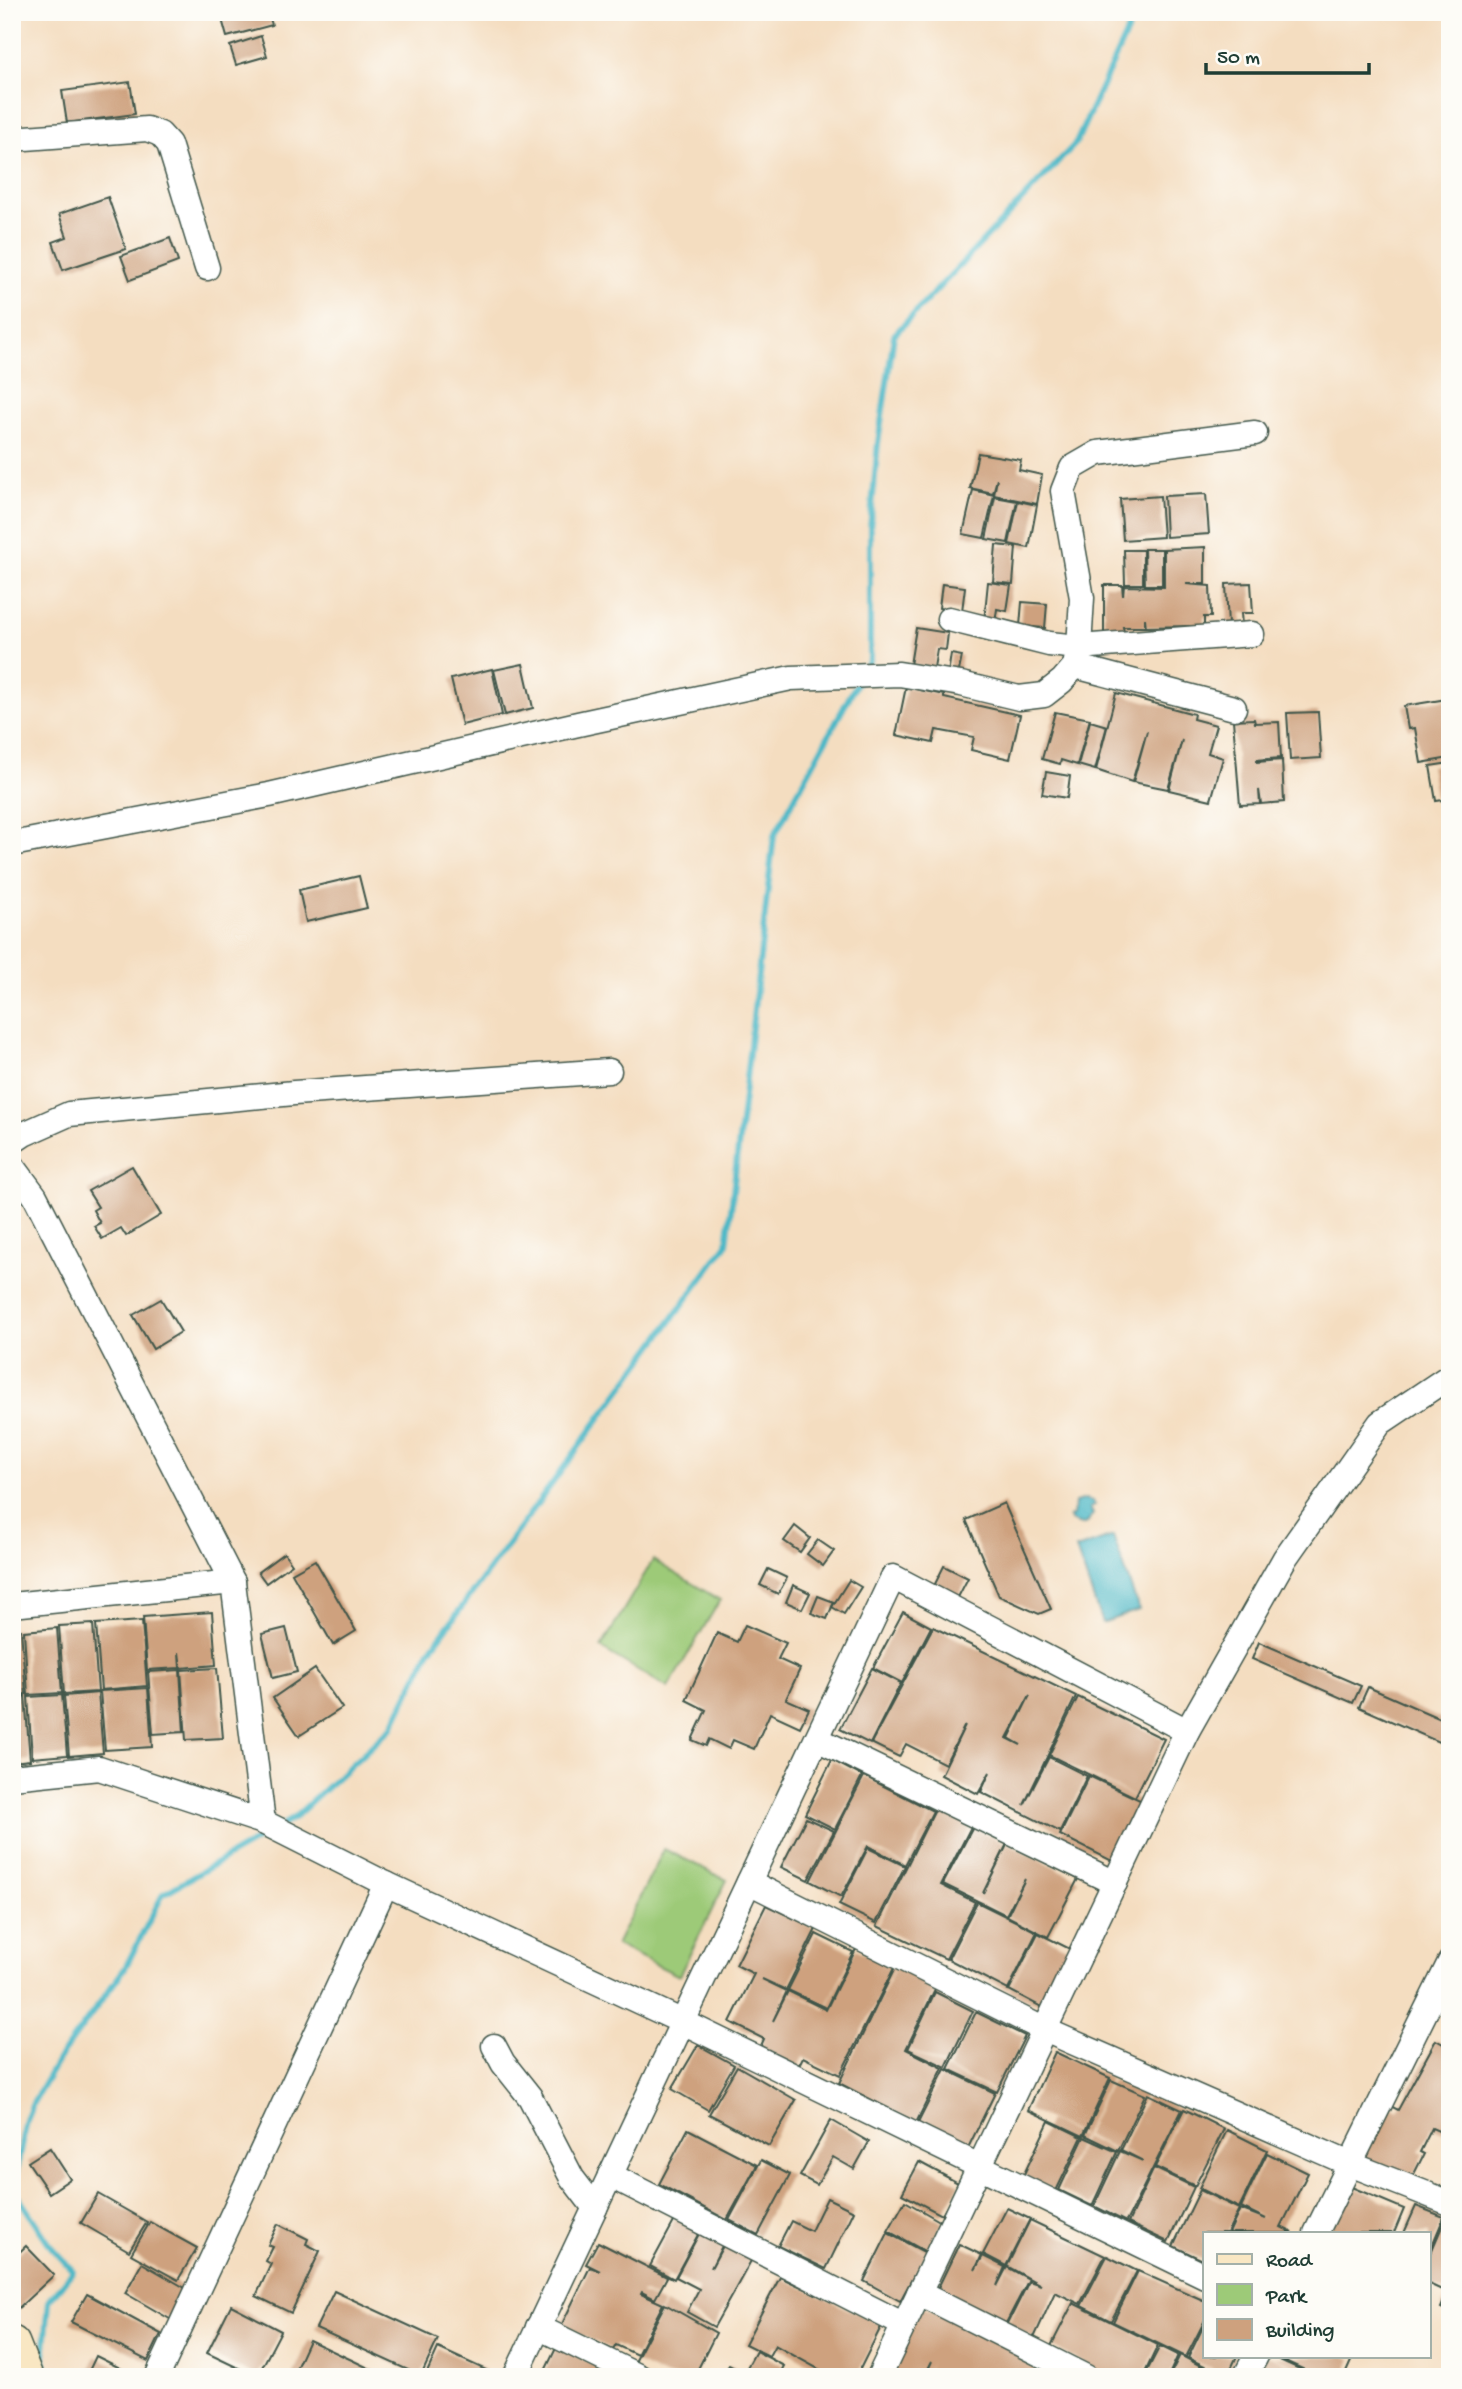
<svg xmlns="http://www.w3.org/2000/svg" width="1462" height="2389" font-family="'Gochi Hand',sans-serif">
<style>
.green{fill:#9dca78;stroke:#5e8456;stroke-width:2}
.water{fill:#4bb7c6;stroke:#357a7d;stroke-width:2}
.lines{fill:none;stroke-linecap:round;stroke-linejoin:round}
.stream{stroke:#4bb7c6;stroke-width:6}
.building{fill:#cea17e;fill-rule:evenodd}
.street-casing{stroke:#3f5549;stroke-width:27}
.secondary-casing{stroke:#3f5549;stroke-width:38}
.street{stroke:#fff;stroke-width:24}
.secondary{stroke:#f9e7c3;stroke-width:35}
</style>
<rect width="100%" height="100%" fill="#fdfcf7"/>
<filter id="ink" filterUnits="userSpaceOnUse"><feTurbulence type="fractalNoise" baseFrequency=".0143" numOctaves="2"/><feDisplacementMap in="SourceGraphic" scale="14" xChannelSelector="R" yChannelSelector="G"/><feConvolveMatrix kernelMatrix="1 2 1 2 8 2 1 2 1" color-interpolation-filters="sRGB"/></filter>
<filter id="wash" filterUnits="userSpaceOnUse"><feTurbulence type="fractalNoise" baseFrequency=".00686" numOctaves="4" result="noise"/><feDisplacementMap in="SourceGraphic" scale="28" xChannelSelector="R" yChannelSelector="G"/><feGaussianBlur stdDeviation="1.57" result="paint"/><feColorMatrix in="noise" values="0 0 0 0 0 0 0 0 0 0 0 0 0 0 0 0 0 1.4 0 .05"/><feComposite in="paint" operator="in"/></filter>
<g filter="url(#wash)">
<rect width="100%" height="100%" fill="#f4ddc0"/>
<!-- green -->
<g class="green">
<path d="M 653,1560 L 720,1600 L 668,1688 L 601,1648 Z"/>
<path d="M 664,1849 L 727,1880 L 679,1976 L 616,1945 Z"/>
</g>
<!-- water -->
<g class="water">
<path d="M 1086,1499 L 1092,1501 L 1095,1505 L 1090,1508 L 1093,1514 L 1087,1523 L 1081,1525 L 1072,1522 L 1069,1517 L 1073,1516 L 1075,1502 Z"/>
<path d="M 1113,1536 L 1139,1610 L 1102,1623 L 1076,1549 Z"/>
</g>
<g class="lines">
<!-- stream -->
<g class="stream">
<path d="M 866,667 L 870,659 L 870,528 L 878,443 L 894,335 L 1076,143 L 1136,12"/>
<path d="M 284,1824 L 295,1817 L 392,1727 L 429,1652 L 727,1244 L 774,836 L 857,683"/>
<path d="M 50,2377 L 44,2359 L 49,2301 L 73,2271 L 52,2248 L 13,2189 L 26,2120 L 34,2101 L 58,2060 L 125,1968 L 163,1894 L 269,1833"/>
</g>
</g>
<g id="blocks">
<!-- building -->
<g class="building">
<path d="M 220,12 L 268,12 L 272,25 L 227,37 Z"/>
<path d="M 261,36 L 267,56 L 236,65 L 230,46 Z"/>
<path d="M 130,82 L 135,114 L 67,123 L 62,91 Z"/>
<path d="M 108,197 L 126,249 L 63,270 L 53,242 L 67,237 L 59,214 Z"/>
<path d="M 170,238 L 178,262 L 130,280 L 121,256 Z"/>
<path d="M 978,453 L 1021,460 L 1019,470 L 1042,475 L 1037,504 L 994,495 L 997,479 L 993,493 L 970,488 Z"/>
<path d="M 973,490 L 994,495 L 984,538 L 963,534 Z"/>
<path d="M 1206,494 L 1209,534 L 1166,537 L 1164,496 Z"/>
<path d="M 1160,496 L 1163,537 L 1123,540 L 1120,499 Z"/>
<path d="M 995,497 L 1017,501 L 1008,543 L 986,539 Z"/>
<path d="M 1018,501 L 1037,505 L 1029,548 L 1009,544 Z"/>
<path d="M 996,545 L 1016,547 L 1013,584 L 993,582 Z"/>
<path d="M 1205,547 L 1205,584 L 1186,584 L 1210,586 L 1211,617 L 1204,617 L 1204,629 L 1189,629 L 1189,626 L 1146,627 L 1145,618 L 1145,627 L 1123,627 L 1124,632 L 1104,633 L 1104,585 L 1122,585 L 1123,596 L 1124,586 L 1164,587 L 1164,549 Z"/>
<path d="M 1144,549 L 1162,549 L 1162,585 L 1145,585 Z"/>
<path d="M 1124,550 L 1143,550 L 1143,584 L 1125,584 Z"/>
<path d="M 988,582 L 1011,585 L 1007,611 L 997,609 L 995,623 L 984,622 Z"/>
<path d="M 1251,583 L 1253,613 L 1241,613 L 1242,626 L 1228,626 L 1226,584 Z"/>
<path d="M 942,584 L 965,587 L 962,611 L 939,608 Z"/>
<path d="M 1022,602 L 1047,604 L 1045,628 L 1020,626 Z"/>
<path d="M 916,628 L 948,633 L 946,650 L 937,649 L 934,668 L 910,665 Z"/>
<path d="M 951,654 L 962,656 L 958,676 L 948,674 Z"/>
<path d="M 523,664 L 533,708 L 505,715 L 494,670 Z"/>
<path d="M 492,669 L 502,715 L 462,725 L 451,679 Z"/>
<path d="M 906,687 L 944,695 L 944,698 L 1020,715 L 1010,759 L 971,750 L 974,737 L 936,730 L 933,743 L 896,735 Z"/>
<path d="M 1116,693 L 1194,714 L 1193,719 L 1216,725 L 1208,753 L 1223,758 L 1211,800 L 1169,790 L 1182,740 L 1168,789 L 1133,782 L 1147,731 L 1132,782 L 1096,770 Z"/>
<path d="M 1447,699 L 1450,715 L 1450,758 L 1421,763 L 1415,728 L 1408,729 L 1404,706 Z"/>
<path d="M 1055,712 L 1090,719 L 1077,765 L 1061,760 L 1060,764 L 1042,759 Z"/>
<path d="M 1318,712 L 1321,758 L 1290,760 L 1287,713 Z"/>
<path d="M 1254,719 L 1255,723 L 1279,722 L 1281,758 L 1257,760 L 1257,762 L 1282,760 L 1284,802 L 1261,804 L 1259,790 L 1260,804 L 1240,805 L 1233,720 Z"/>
<path d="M 1090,721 L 1107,726 L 1095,770 L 1078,765 Z"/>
<path d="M 1450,763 L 1450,799 L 1436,801 L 1430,766 Z"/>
<path d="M 1046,772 L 1070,776 L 1067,798 L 1042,794 Z"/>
<path d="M 359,876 L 367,908 L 306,922 L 299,890 Z"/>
<path d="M 132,1166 L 161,1215 L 126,1236 L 121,1228 L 102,1239 L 94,1226 L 100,1223 L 93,1210 L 98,1207 L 88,1191 Z"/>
<path d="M 161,1299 L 181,1332 L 153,1349 L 133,1315 Z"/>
<path d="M 1004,1503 L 1051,1609 L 1039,1614 L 999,1596 L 966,1520 Z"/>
<path d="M 795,1526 L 810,1538 L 800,1552 L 784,1541 Z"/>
<path d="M 818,1540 L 834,1551 L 823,1566 L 807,1554 Z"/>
<path d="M 284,1553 L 292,1564 L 266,1583 L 258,1572 Z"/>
<path d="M 315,1560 L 356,1631 L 333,1645 L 292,1573 Z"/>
<path d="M 944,1566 L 968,1578 L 954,1605 L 930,1594 Z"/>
<path d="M 768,1569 L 787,1578 L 778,1594 L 760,1585 Z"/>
<path d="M 849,1580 L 861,1587 L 844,1614 L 832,1607 Z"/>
<path d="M 793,1585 L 810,1593 L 802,1609 L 786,1602 Z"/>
<path d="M 818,1596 L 834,1602 L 827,1619 L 811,1613 Z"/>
<path d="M 212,1612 L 216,1665 L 181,1668 L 179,1652 L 180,1668 L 147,1670 L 143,1617 Z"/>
<path d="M 903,1612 L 931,1627 L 902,1683 L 873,1668 Z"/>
<path d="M 142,1621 L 147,1686 L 101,1690 L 96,1624 Z"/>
<path d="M 93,1624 L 98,1692 L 64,1694 L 59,1626 Z"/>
<path d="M 745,1625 L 786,1643 L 778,1659 L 800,1669 L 786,1699 L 809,1709 L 800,1727 L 770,1713 L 754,1749 L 733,1740 L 729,1749 L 709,1739 L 706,1746 L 692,1740 L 706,1710 L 686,1700 L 717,1633 L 737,1642 Z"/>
<path d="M 933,1627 L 1076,1696 L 1024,1805 L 1049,1757 L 1087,1776 L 1060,1832 L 981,1792 L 990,1772 L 978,1794 L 941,1775 L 965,1725 L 945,1764 L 906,1744 L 899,1757 L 871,1743 ZM 1030,1695 L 1009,1738 L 1021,1745 L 1007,1738 Z"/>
<path d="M 57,1628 L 62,1693 L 28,1695 L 24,1631 Z"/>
<path d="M 286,1628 L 297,1672 L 273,1678 L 262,1634 Z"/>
<path d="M 12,1630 L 21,1630 L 26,1694 L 12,1695 Z"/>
<path d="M 1259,1642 L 1361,1686 L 1353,1703 L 1252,1659 Z"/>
<path d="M 217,1668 L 223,1738 L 186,1740 L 181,1670 Z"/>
<path d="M 872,1668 L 901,1683 L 870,1744 L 840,1729 Z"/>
<path d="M 315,1669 L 342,1708 L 299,1736 L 273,1698 Z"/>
<path d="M 180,1670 L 184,1732 L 153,1734 L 148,1672 Z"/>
<path d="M 1368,1687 L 1450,1723 L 1450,1747 L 1359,1707 Z"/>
<path d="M 148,1688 L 152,1747 L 105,1750 L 100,1691 Z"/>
<path d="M 98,1693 L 103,1753 L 69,1756 L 64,1696 Z"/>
<path d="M 62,1695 L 67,1755 L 32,1758 L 28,1697 Z"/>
<path d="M 25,1696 L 30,1760 L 12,1762 L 12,1697 Z"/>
<path d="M 1078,1697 L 1164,1739 L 1135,1797 L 1049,1755 Z"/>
<path d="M 832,1760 L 862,1776 L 835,1829 L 805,1814 Z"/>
<path d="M 864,1776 L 933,1811 L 905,1865 L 868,1846 L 841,1897 L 810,1881 Z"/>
<path d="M 1089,1776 L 1142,1801 L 1112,1861 L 1060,1835 Z"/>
<path d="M 936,1807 L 972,1825 L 941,1885 L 975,1902 L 946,1959 L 877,1926 Z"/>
<path d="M 806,1818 L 834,1831 L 808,1880 L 781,1867 Z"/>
<path d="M 973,1827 L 1007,1844 L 983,1893 L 1008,1843 L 1078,1879 L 1048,1937 L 1007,1916 L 1025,1879 L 1006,1915 L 943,1884 Z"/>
<path d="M 868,1848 L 905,1866 L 876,1923 L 839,1905 Z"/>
<path d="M 977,1902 L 1037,1932 L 1008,1990 L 948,1959 Z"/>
<path d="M 766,1905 L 816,1929 L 786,1990 L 762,1979 L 787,1991 L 773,2021 L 788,1991 L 826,2010 L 856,1949 L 894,1968 L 840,2075 L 803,2057 L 798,2067 L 760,2048 L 764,2039 L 730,2022 L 754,1974 L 736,1965 Z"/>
<path d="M 1038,1933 L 1076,1952 L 1047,2010 L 1009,1990 Z"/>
<path d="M 816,1934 L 853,1952 L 826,2008 L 788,1990 Z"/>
<path d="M 896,1966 L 937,1985 L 906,2049 L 943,2068 L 916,2123 L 839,2083 Z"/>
<path d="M 935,1992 L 973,2011 L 946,2067 L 908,2049 Z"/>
<path d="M 976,2012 L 1025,2036 L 997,2092 L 948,2069 Z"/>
<path d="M 1436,2040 L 1450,2048 L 1450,2120 L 1443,2133 L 1432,2128 L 1420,2152 L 1424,2154 L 1410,2182 L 1360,2156 L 1387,2104 L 1398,2110 Z"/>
<path d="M 698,2045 L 734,2065 L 708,2110 L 672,2089 Z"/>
<path d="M 1055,2052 L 1110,2078 L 1083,2136 L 1028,2110 Z"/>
<path d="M 737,2066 L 796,2100 L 769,2146 L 709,2114 Z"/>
<path d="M 945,2069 L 995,2093 L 968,2148 L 918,2123 Z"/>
<path d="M 1111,2080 L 1145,2095 L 1118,2151 L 1085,2135 Z"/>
<path d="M 1148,2094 L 1182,2110 L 1126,2222 L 1094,2206 L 1120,2151 L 1143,2161 L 1121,2150 Z"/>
<path d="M 1184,2109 L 1224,2129 L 1195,2186 L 1155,2167 Z"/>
<path d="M 831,2120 L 869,2142 L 854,2169 L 833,2157 L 817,2185 L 800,2176 Z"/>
<path d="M 1049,2121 L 1082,2137 L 1056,2191 L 1023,2176 Z"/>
<path d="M 688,2129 L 757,2165 L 727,2220 L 659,2184 Z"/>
<path d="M 1227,2130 L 1267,2150 L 1239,2208 L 1199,2188 Z"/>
<path d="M 1084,2137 L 1117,2152 L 1092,2206 L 1059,2190 Z"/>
<path d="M 50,2148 L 70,2179 L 49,2193 L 28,2162 Z"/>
<path d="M 1267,2153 L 1308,2173 L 1281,2227 L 1293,2233 L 1229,2233 L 1240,2209 L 1266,2219 L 1241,2207 Z"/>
<path d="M 761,2160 L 790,2175 L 758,2235 L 729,2220 Z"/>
<path d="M 919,2162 L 960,2184 L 942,2215 L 902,2194 Z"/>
<path d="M 1154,2168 L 1194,2187 L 1168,2242 L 1128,2223 Z"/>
<path d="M 1349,2186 L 1404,2209 L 1394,2233 L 1329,2233 Z"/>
<path d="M 1200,2190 L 1239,2209 L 1227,2233 L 1205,2233 L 1205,2261 L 1173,2246 Z"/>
<path d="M 98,2194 L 147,2222 L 129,2251 L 81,2223 Z"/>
<path d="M 827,2198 L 854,2211 L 826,2269 L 778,2246 L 791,2221 L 811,2231 Z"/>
<path d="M 905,2201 L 943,2223 L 926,2252 L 888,2231 Z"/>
<path d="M 1416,2206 L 1444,2217 L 1429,2253 L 1429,2233 L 1404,2233 Z"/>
<path d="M 1007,2208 L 1030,2219 L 1006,2266 L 983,2254 Z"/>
<path d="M 1446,2217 L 1450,2219 L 1450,2284 L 1446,2292 L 1429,2284 L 1429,2257 Z"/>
<path d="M 676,2218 L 700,2231 L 674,2279 L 650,2266 Z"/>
<path d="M 1030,2220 L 1105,2256 L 1080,2304 L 1055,2292 L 1034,2338 L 1007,2325 L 1029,2281 L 1041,2285 L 1007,2266 Z"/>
<path d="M 150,2222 L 197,2248 L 178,2280 L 131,2254 Z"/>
<path d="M 278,2224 L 308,2239 L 306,2244 L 320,2251 L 291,2313 L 256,2296 L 271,2264 L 266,2261 L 273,2247 L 268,2245 Z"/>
<path d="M 700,2232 L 723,2244 L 711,2268 L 724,2244 L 752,2259 L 714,2327 L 687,2312 L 699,2289 L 676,2277 Z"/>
<path d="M 888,2233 L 926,2253 L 900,2301 L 864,2281 Z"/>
<path d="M 598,2242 L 667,2277 L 655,2299 L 642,2292 L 641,2294 L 663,2304 L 637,2355 L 616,2345 L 613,2350 L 561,2326 L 590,2267 L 600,2271 L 586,2264 Z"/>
<path d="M 959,2244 L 982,2255 L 975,2270 L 983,2256 L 1005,2267 L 997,2286 L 1007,2267 L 1029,2279 L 1004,2327 L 935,2294 Z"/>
<path d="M 26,2246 L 54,2275 L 12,2314 L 12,2259 Z"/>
<path d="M 1107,2256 L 1137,2271 L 1111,2321 L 1081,2306 Z"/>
<path d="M 142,2263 L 192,2292 L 175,2322 L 125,2293 Z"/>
<path d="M 1138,2271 L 1205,2301 L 1205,2320 L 1186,2357 L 1113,2322 Z"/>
<path d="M 780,2277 L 882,2325 L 856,2377 L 827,2377 L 822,2374 L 824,2372 L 775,2345 L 769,2356 L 745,2344 Z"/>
<path d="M 1450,2287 L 1450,2312 L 1441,2308 Z"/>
<path d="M 334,2291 L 438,2339 L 421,2376 L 316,2328 Z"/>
<path d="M 87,2294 L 161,2334 L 148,2361 L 71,2322 Z"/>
<path d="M 1073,2303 L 1158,2345 L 1143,2377 L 1110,2377 L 1051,2346 Z"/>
<path d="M 665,2304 L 716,2333 L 694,2377 L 667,2377 L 635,2362 Z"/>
<path d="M 231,2305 L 281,2331 L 257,2377 L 207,2353 Z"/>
<path d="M 922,2306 L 1082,2377 L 962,2377 L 956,2372 L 961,2377 L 925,2377 L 932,2361 L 924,2377 L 883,2377 Z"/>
<path d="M 1205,2323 L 1205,2356 L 1237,2356 L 1227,2377 L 1188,2358 Z"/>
<path d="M 309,2340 L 356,2362 L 387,2377 L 292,2377 Z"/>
<path d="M 557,2346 L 619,2377 L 542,2377 Z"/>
<path d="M 1160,2346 L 1178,2355 L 1168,2377 L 1144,2377 Z"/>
<path d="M 438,2348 L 486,2370 L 483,2377 L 425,2377 Z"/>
<path d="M 756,2351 L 784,2366 L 778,2377 L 722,2377 L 729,2365 L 744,2373 Z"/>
<path d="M 1180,2355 L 1203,2367 L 1199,2377 L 1169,2377 Z"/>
<path d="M 96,2356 L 138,2377 L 86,2377 Z"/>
<path d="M 1260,2356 L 1271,2356 L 1317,2377 L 1250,2377 Z"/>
<path d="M 1274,2356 L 1345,2356 L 1352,2359 L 1344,2377 L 1320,2377 Z"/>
<path d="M 1204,2368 L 1222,2377 L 1200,2377 Z"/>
</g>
</g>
</g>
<g filter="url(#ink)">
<use href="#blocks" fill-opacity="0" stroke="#3f5549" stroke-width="2"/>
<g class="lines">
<!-- street casing -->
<g class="street-casing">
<g id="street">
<path d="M 12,139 L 147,129 L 160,134 L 169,144 L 207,268"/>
<path d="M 949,619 L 1049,644 L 1079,647 L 1252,634"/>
<path d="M 1075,666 L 1234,708"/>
<path d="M 12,844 L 269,795 L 578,724 L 791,678 L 899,674 L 961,684 L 1019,698 L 1044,695 L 1062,681 L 1075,666 L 1079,647 L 1082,598 L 1063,491 L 1072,468 L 1098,453 L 1255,433"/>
<path d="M 12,1142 L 24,1134 L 69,1114 L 294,1093 L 609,1071"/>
<path d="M 12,1165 L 35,1196 L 233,1582 L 263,1822"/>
<path d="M 12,1605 L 233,1582"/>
<path d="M 817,1739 L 1115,1883"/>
<path d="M 12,1777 L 99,1768 L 263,1822 L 386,1884 L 683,2022 L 1205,2276"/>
<path d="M 749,1882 L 1045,2030 L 1350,2164 L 1450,2203"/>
<path d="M 494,2046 L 503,2063 L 530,2097 L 572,2178 L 595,2208"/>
<path d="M 610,2175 L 904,2325"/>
<path d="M 1316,2233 L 1450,1962"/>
<path d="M 919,2293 L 1086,2377"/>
<path d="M 538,2327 L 640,2377"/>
<path d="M 157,2377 L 386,1884"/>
<path d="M 515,2377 L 893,1577 L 1187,1731"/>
<path d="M 879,2377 L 1187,1731 L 1285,1558 L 1380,1423 L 1450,1376"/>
<path d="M 1245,2377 L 1256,2356"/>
</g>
</g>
<!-- secondary casing -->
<g class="secondary-casing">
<path id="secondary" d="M 12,2344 L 25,2377"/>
</g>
<!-- street -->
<use href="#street" class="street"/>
<!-- secondary -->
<use href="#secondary" class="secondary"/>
</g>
</g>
<!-- margin -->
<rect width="1462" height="2389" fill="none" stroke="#fdfcf7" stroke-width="42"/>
<!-- legend -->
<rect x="1203" y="2232" width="228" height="126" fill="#fdfcf7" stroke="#a4b0a9" stroke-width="2"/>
<rect x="1217" y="2254" width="35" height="10" fill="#f9e7c3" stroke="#a4b0a9" stroke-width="2"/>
<text x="1266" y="2266" font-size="21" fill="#1f3d34">Road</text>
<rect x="1217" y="2284" width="35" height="21" fill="#9dca78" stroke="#a4b0a9" stroke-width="2"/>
<text x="1266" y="2302" font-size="21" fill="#1f3d34">Park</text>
<rect x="1217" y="2319" width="35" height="21" fill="#cea17e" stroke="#a4b0a9" stroke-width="2"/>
<text x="1266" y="2336" font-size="21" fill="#1f3d34">Building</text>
<!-- scale -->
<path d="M1206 63v10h163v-10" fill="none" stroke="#1f3d34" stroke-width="3.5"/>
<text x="1217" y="63" font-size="21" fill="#1f3d34" stroke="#fdfcf7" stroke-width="5" paint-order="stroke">50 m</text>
</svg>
